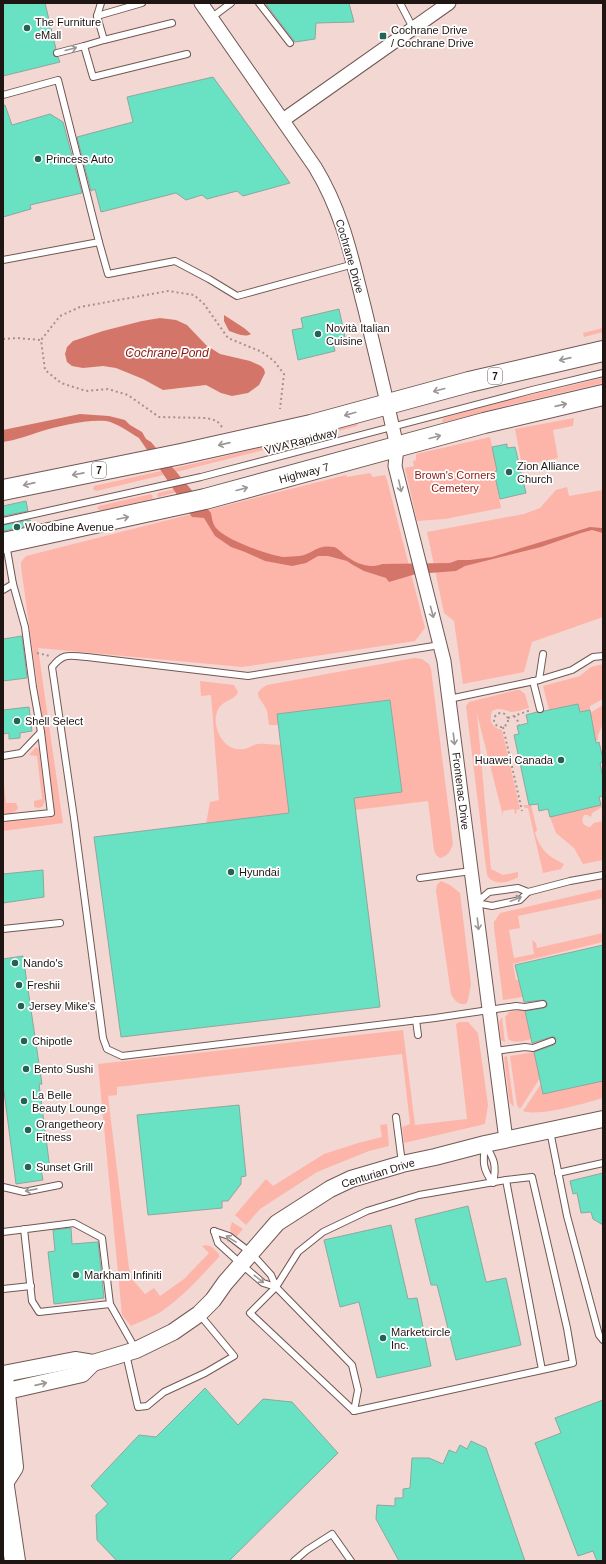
<svg xmlns="http://www.w3.org/2000/svg" width="606" height="1564" font-family="Arial,sans-serif">
<style>
.green{fill:#fdb5aa}
.water{fill:#d37669}
.building{fill:#68e2c3;stroke:#8da79f}
.lines{fill:none;stroke-linecap:round;stroke-linejoin:round}
.service-casing{stroke:#705854;stroke-width:8}
.minor-casing{stroke:#705854;stroke-width:15}
.tertiary-casing{stroke:#705854;stroke-width:18}
.primary-casing{stroke:#705854;stroke-width:22}
.path{stroke:#a6918d;stroke-width:2;stroke-dasharray:2 3;stroke-linecap:butt}
.service{stroke:#fff;stroke-width:6}
.minor{stroke:#fff;stroke-width:13}
.tertiary{stroke:#fff;stroke-width:16}
.primary{stroke:#fff;stroke-width:20}
.oneway{stroke:#9a9695}
.poi-dot{fill:#216354;stroke:#fff;stroke-width:1.5}
.labels{text-anchor:middle;dominant-baseline:central;stroke-width:3.5;stroke-linejoin:round;paint-order:stroke}
.shield{fill:#fff;stroke:#625c5a;stroke-width:1}
.shield-label{font-size:10px;font-weight:bold;fill:#1f1614}
.poi-label{font-size:11px;fill:#1f1614;stroke:#fff;text-anchor:start}
.street-label{font-size:11px;fill:#1f1614;stroke:#fff}
.park-label{font-size:11px;fill:#8a1912;stroke:#fff}
.water-label{font-size:12px;font-style:italic;fill:#891811;stroke:#fff}
</style>
<rect width="100%" height="100%" fill="#f3d7d2"/>
<!-- green -->
<g class="green">
<path d="M 603,328 L 603,332 L 584,337 L 583,333 Z"/>
<path d="M 603,378 L 603,383 L 514,404 L 445,422 L 442,422 L 443,418 L 513,399 Z"/>
<path d="M 574,418 L 573,426 L 553,430 L 558,458 L 522,466 L 515,429 Z"/>
<path d="M 358,422 L 357,426 C 269,449 183,471 96,491 L 93,489 L 94,486 L 210,460 Z"/>
<path d="M 490,437 L 497,471 L 494,472 L 501,508 L 445,519 L 417,521 L 405,468 L 414,466 L 413,461 L 416,460 L 416,454 Z"/>
<path d="M 370,473 L 373,477 L 385,475 L 387,480 L 425,628 L 415,641 L 242,667 L 38,648 L 63,823 L 3,831 L 3,822 L 49,818 C 54,814 54,809 54,804 L 21,567 L 21,562 L 26,556 L 346,475 L 347,477 Z"/>
<path d="M 567,487 L 569,496 L 603,490 L 603,617 L 532,642 L 524,672 L 463,684 L 454,621 L 444,613 L 427,532 L 524,514 L 540,508 L 556,490 Z"/>
<path d="M 180,488 L 180,491 L 159,497 L 157,496 L 158,493 Z"/>
<path d="M 151,494 L 153,497 L 152,499 L 100,511 L 97,508 L 99,506 Z"/>
<path d="M 414,658 L 422,659 L 429,664 L 431,669 L 453,844 C 450,852 448,856 440,858 L 436,855 L 434,850 L 428,801 L 355,810 L 355,804 L 349,805 L 348,799 L 402,792 L 390,700 L 278,714 L 279,725 L 269,725 C 268,720 268,715 267,711 C 263,699 249,695 267,685 Z"/>
<path d="M 603,664 L 603,699 L 590,706 L 590,710 L 580,712 L 578,704 L 549,710 L 543,686 L 580,676 L 591,667 Z"/>
<path d="M 200,681 L 234,685 L 238,692 C 235,700 224,700 219,708 C 215,714 215,722 217,729 C 221,742 230,751 244,749 C 249,748 254,744 259,744 C 266,743 274,745 281,745 L 288,806 L 296,812 L 206,824 L 210,802 L 219,800 L 211,695 L 201,696 Z"/>
<path d="M 517,690 L 520,690 L 525,694 L 529,708 C 523,709 517,712 512,712 C 503,710 500,707 492,711 C 489,721 492,728 502,730 L 520,809 L 516,810 L 517,813 L 515,814 L 514,809 L 503,811 L 503,816 L 477,714 L 491,869 L 503,875 L 518,872 L 518,877 C 509,883 493,886 487,875 L 466,706 L 469,702 Z"/>
<path d="M 603,705 L 603,724 L 598,735 L 598,740 L 595,741 L 590,713 Z"/>
<path d="M 36,747 L 39,749 L 45,799 L 43,806 L 39,808 L 34,807 L 34,801 L 42,799 L 37,756 L 29,755 Z"/>
<path d="M 3,774 L 6,803 L 16,803 L 18,808 C 15,814 9,813 3,814 Z"/>
<path d="M 599,797 L 602,807 L 592,813 L 591,817 L 588,815 L 584,815 C 580,822 584,826 590,827 L 594,823 L 603,821 L 603,860 L 583,864 L 574,848 L 556,833 L 550,817 L 600,805 Z"/>
<path d="M 523,805 L 531,805 L 537,830 L 535,833 C 541,851 548,856 564,864 L 561,869 L 543,873 L 528,808 L 525,808 Z"/>
<path d="M 441,881 L 450,885 L 460,893 L 471,984 L 468,1000 L 466,1004 C 458,1005 455,1001 451,994 L 436,891 L 437,885 Z"/>
<path d="M 603,889 L 603,898 L 518,916 L 520,928 L 509,930 L 514,958 L 534,954 L 532,940 L 536,943 L 537,948 L 603,933 L 603,942 L 513,964 L 516,980 L 519,980 L 522,997 L 503,1000 L 494,928 L 494,922 L 500,913 Z"/>
<path d="M 525,1009 L 531,1039 C 524,1041 514,1044 508,1039 L 505,1017 L 509,1012 Z"/>
<path d="M 502,1017 L 505,1042 L 501,1040 L 499,1022 Z"/>
<path d="M 459,1022 L 468,1022 L 478,1033 L 488,1105 L 485,1124 L 404,1143 L 402,1127 L 410,1124 L 402,1054 L 117,1087 L 117,1095 L 108,1096 L 129,1268 L 133,1280 L 145,1294 L 154,1288 L 160,1296 L 184,1279 L 209,1253 L 202,1246 C 210,1243 214,1249 219,1254 L 219,1257 C 201,1276 184,1296 162,1311 C 153,1317 141,1321 131,1326 L 122,1315 L 98,1064 L 403,1030 L 415,1125 L 467,1119 L 456,1024 Z"/>
<path d="M 534,1052 L 540,1078 L 520,1109 L 517,1105 L 510,1056 Z"/>
<path d="M 507,1056 L 514,1107 L 510,1103 L 509,1098 L 504,1057 Z"/>
<path d="M 603,1081 L 603,1098 C 585,1103 540,1117 523,1111 L 541,1084 L 544,1094 Z"/>
<path d="M 387,1124 L 389,1146 L 369,1151 L 317,1172 L 260,1209 L 246,1225 L 235,1215 L 266,1179 L 273,1186 L 324,1154 L 358,1143 L 382,1137 L 380,1125 Z"/>
<path d="M 232,1222 L 243,1229 L 236,1237 L 232,1234 L 230,1229 Z"/>
</g>
<!-- water -->
<g class="water">
<path d="M 224,315 L 244,328 L 251,334 C 244,338 236,333 229,331 L 224,321 Z"/>
<path d="M 160,318 L 176,320 L 187,325 L 206,345 L 220,354 L 250,361 L 261,366 L 264,369 L 265,373 L 259,385 L 248,393 L 232,396 L 221,393 L 206,385 L 163,390 L 143,379 L 116,368 L 103,366 L 83,368 L 72,366 L 67,362 L 65,354 L 67,347 L 73,341 L 103,331 L 142,321 Z"/>
<path d="M 80,414 L 109,416 L 125,420 L 130,425 L 142,432 L 146,439 L 151,442 L 211,513 C 212,519 213,525 217,529 C 228,541 269,555 284,557 C 289,557 295,556 299,556 C 314,554 316,544 334,547 C 338,548 342,553 346,556 C 357,564 370,569 382,564 L 450,563 L 458,560 L 470,560 L 492,557 L 590,527 L 602,528 L 603,533 L 592,530 L 581,533 L 541,547 L 465,566 L 456,571 L 416,574 L 389,582 L 386,578 L 364,571 L 353,565 L 347,561 L 328,556 L 318,556 L 306,563 L 292,566 L 265,561 L 245,552 L 231,547 L 215,536 L 204,518 L 192,517 L 139,438 C 131,433 115,422 106,421 C 87,419 58,426 39,432 C 27,436 16,440 3,442 L 3,430 Z"/>
</g>
<!-- building -->
<g class="building">
<path d="M 3,3 L 45,3 L 56,49 L 54,50 L 53,54 L 54,56 L 58,57 L 60,62 L 3,76 Z"/>
<path d="M 265,3 L 349,3 L 354,22 L 316,23 L 315,39 L 295,42 Z"/>
<path d="M 213,77 L 290,183 L 243,196 L 237,191 L 207,199 L 202,195 L 186,200 L 176,193 L 101,212 L 95,189 L 91,191 L 77,137 L 133,122 L 127,97 Z"/>
<path d="M 3,105 L 5,105 L 12,125 L 50,114 L 63,122 L 82,193 L 30,205 L 31,209 L 3,217 Z"/>
<path d="M 339,309 L 345,337 L 332,340 L 335,351 L 298,360 L 292,330 L 303,328 L 301,318 Z"/>
<path d="M 507,444 L 507,448 L 515,447 L 526,493 L 500,499 L 494,472 L 497,471 L 492,447 Z"/>
<path d="M 26,501 L 28,511 L 3,516 L 3,506 Z"/>
<path d="M 30,520 L 32,525 L 3,531 L 3,525 Z"/>
<path d="M 22,636 L 27,678 L 3,681 L 3,639 Z"/>
<path d="M 390,700 L 402,792 L 354,798 L 380,1007 L 121,1037 L 94,837 L 289,813 L 277,714 Z"/>
<path d="M 578,704 L 580,712 L 590,710 L 596,743 L 599,742 L 603,759 L 603,762 L 600,763 L 603,778 L 603,796 L 599,797 L 601,805 L 550,817 L 548,809 L 539,811 L 538,804 L 529,805 L 514,735 L 519,734 L 517,726 L 528,723 L 526,715 L 537,712 L 541,713 L 544,711 Z"/>
<path d="M 29,707 L 32,731 L 20,733 L 20,738 L 9,739 L 9,733 L 3,734 L 3,710 Z"/>
<path d="M 43,870 L 44,897 L 3,903 L 3,874 Z"/>
<path d="M 603,945 L 603,1081 L 543,1094 L 534,1052 L 554,1045 L 556,1040 L 555,1037 L 551,1037 L 532,1043 L 525,1011 L 544,1008 L 547,1006 L 547,1003 L 543,1000 L 524,1002 L 515,965 Z"/>
<path d="M 23,956 L 42,1084 L 39,1084 L 50,1169 L 41,1170 L 43,1180 L 16,1184 L 3,1084 L 3,959 Z"/>
<path d="M 239,1105 L 246,1176 L 241,1177 L 241,1184 L 228,1201 L 222,1201 L 222,1208 L 148,1215 L 137,1115 Z"/>
<path d="M 603,1173 L 603,1225 L 593,1219 L 591,1212 L 581,1213 L 577,1193 L 573,1194 L 570,1181 Z"/>
<path d="M 468,1206 L 486,1282 L 506,1278 L 521,1345 L 456,1360 L 437,1285 L 431,1285 L 415,1219 Z"/>
<path d="M 391,1225 L 408,1299 L 417,1298 L 431,1366 L 377,1378 L 359,1302 L 340,1307 L 324,1240 Z"/>
<path d="M 71,1228 L 72,1244 L 98,1242 L 104,1298 L 54,1304 L 48,1252 L 55,1251 L 53,1230 Z"/>
<path d="M 205,1388 L 238,1425 L 263,1399 L 292,1402 L 338,1453 L 229,1561 L 117,1561 L 97,1540 L 96,1515 L 108,1504 L 91,1486 L 139,1435 L 156,1437 Z"/>
<path d="M 603,1400 L 603,1561 L 597,1561 L 593,1551 L 578,1556 L 535,1443 L 561,1433 L 555,1418 Z"/>
<path d="M 471,1441 L 486,1448 L 525,1561 L 399,1561 L 376,1519 L 377,1505 L 395,1506 L 395,1498 L 403,1498 L 403,1489 L 410,1488 L 412,1458 L 429,1458 L 443,1464 L 449,1450 L 456,1453 L 460,1445 L 467,1449 Z"/>
</g>
<g class="lines">
<!-- service casing -->
<g class="service-casing">
<g id="service">
<path d="M 142,3 L 97,16 L 104,40 L 84,46 L 93,77 L 187,54"/>
<path d="M 259,3 L 290,43"/>
<path d="M 400,3 L 413,28"/>
<path d="M 97,16 L 101,3"/>
<path d="M 211,18 L 231,3"/>
<path d="M 104,40 L 172,23"/>
<path d="M 57,53 L 84,46"/>
<path d="M 3,95 L 58,80 L 99,242 L 3,260"/>
<path d="M 99,242 L 108,274 L 175,261 L 209,279 L 237,296 L 354,264"/>
<path d="M 3,521 L 201,477 L 532,390 L 603,373"/>
<path d="M 3,590 L 13,584"/>
<path d="M 440,645 L 248,676 L 87,657 C 69,656 64,652 52,667 L 74,818 L 103,1038 L 107,1049 L 122,1056 L 435,1018 L 516,1006 L 525,1007 L 543,1004"/>
<path d="M 539,680 L 543,654"/>
<path d="M 533,681 L 540,709"/>
<path d="M 449,699 L 539,680 L 572,670 L 593,657 L 603,656"/>
<path d="M 3,756 L 21,753 L 41,732"/>
<path d="M 3,818 L 51,813 L 41,732 L 33,687 L 25,627 L 13,584 L 6,544"/>
<path d="M 420,878 L 471,871"/>
<path d="M 476,903 L 492,906 L 520,900 L 528,892 L 570,881 L 603,875"/>
<path d="M 476,903 L 489,892 L 518,888 L 528,892"/>
<path d="M 3,929 L 60,923"/>
<path d="M 416,1020 L 418,1035"/>
<path d="M 495,1051 L 525,1047 L 533,1048 L 552,1041"/>
<path d="M 396,1117 L 402,1163"/>
<path d="M 550,1131 L 567,1216 L 599,1335 L 603,1340"/>
<path d="M 485,1144 C 494,1159 497,1165 493,1183 C 482,1169 483,1161 485,1144 Z"/>
<path d="M 558,1173 L 603,1163"/>
<path d="M 3,1187 L 24,1192 L 59,1185"/>
<path d="M 214,1231 L 229,1236 L 251,1253 L 271,1275 L 276,1287 L 352,1365 L 358,1390 L 354,1411 L 250,1313 L 276,1287 L 298,1252 L 323,1232 L 367,1211 L 419,1195 L 506,1180"/>
<path d="M 214,1231 L 218,1243 L 241,1264 L 263,1283 L 276,1287"/>
<path d="M 3,1232 L 74,1223 L 102,1238 L 110,1304 L 39,1312 L 32,1301 L 24,1229"/>
<path d="M 3,1289 L 31,1286"/>
<path d="M 110,1304 L 136,1350"/>
<path d="M 126,1354 L 138,1407 L 147,1406 L 164,1392 L 205,1373 L 234,1356 L 200,1315"/>
<path d="M 354,1411 L 542,1370 L 506,1180 L 532,1177 L 567,1328 L 573,1363 L 542,1370"/>
<path d="M 294,1561 L 307,1550 L 332,1534 L 351,1561"/>
</g>
</g>
<!-- minor casing -->
<g class="minor-casing">
<g id="minor">
<path d="M 201,3 L 315,167 C 343,213 352,259 365,310 C 376,356 387,401 397,447 L 395,466 L 444,661 L 506,1140"/>
<path d="M 283,120 L 449,3"/>
</g>
</g>
<!-- tertiary casing -->
<g class="tertiary-casing">
<g id="tertiary">
<path d="M 3,1374 L 75,1360 L 93,1363 L 136,1350 L 173,1332 L 199,1314 L 213,1300 L 225,1283 L 277,1223 L 330,1189 L 351,1179 L 402,1164 L 435,1157 L 485,1144 L 603,1119"/>
<path d="M 3,1392 L 82,1374 L 93,1363"/>
</g>
</g>
<!-- primary casing -->
<g class="primary-casing">
<g id="primary">
<path d="M 3,490 L 181,454 L 311,425 L 469,382 L 603,351"/>
<path d="M 3,543 L 205,499 L 484,423 L 603,395"/>
<path d="M 3,1376 L 13,1467 L 4,1481"/>
<path d="M 3,1480 L 15,1561"/>
</g>
</g>
<!-- path -->
<g class="path">
<path d="M 3,339 L 17,338 L 41,340"/>
<path d="M 222,427 L 217,421 L 207,418 L 159,417 L 128,395 L 108,389 L 86,391 L 61,383 L 45,370 L 41,340 L 60,316 L 80,307 L 168,291 L 194,295 L 204,304 L 228,338 L 262,352 L 274,361 L 284,374 L 280,409"/>
<path d="M 37,653 L 50,656"/>
<circle cx="501" cy="720" r="7"/>
<path d="M 514,716 L 517,719 L 519,725"/>
<path d="M 508,718 L 531,710"/>
<path d="M 503,727 L 522,811"/>
</g>
<!-- service -->
<use href="#service" class="service"/>
<!-- minor -->
<use href="#minor" class="minor"/>
<!-- tertiary -->
<use href="#tertiary" class="tertiary"/>
<!-- primary -->
<use href="#primary" class="primary"/>
</g>
<!-- one-way arrows -->
<defs><path id="oneway-shaft" d="M-6 0H5M1.5-3L5.5 0L1.5 3" fill="none" stroke-width="1.6" stroke-linecap="round" stroke-linejoin="round"/></defs>
<g class="oneway">
<use href="#oneway-shaft" transform="translate(71 49) rotate(-15)"/>
<use href="#oneway-shaft" transform="translate(565 359) rotate(167)"/>
<use href="#oneway-shaft" transform="translate(439 390) rotate(165)"/>
<use href="#oneway-shaft" transform="translate(561 405) rotate(-13)"/>
<use href="#oneway-shaft" transform="translate(350 414) rotate(164)"/>
<use href="#oneway-shaft" transform="translate(435 437) rotate(-15)"/>
<use href="#oneway-shaft" transform="translate(224 444) rotate(167)"/>
<use href="#oneway-shaft" transform="translate(78 474) rotate(169)"/>
<use href="#oneway-shaft" transform="translate(29 484) rotate(167)"/>
<use href="#oneway-shaft" transform="translate(400 486) rotate(77)"/>
<use href="#oneway-shaft" transform="translate(242 489) rotate(-15)"/>
<use href="#oneway-shaft" transform="translate(123 518) rotate(-12)"/>
<use href="#oneway-shaft" transform="translate(432 612) rotate(75)"/>
<use href="#oneway-shaft" transform="translate(454 739) rotate(83)"/>
<use href="#oneway-shaft" transform="translate(516 899) rotate(-21)"/>
<use href="#oneway-shaft" transform="translate(478 924) rotate(83)"/>
<use href="#oneway-shaft" transform="translate(31 1190) rotate(169)"/>
<use href="#oneway-shaft" transform="translate(231 1239) rotate(-148)"/>
<use href="#oneway-shaft" transform="translate(259 1279) rotate(38)"/>
<use href="#oneway-shaft" transform="translate(41 1384) rotate(-13)"/>
</g>
<!-- markers -->
<g class="poi-dot">
<circle cx="27" cy="28" r="4"/>
<rect x="379" y="32" width="8" height="8" rx="2"/>
<circle cx="38" cy="159" r="4"/>
<circle cx="318" cy="334" r="4"/>
<circle cx="509" cy="472" r="4"/>
<circle cx="17" cy="527" r="4"/>
<circle cx="17" cy="721" r="4"/>
<circle cx="561" cy="760" r="4"/>
<circle cx="231" cy="872" r="4"/>
<circle cx="15" cy="963" r="4"/>
<circle cx="19" cy="985" r="4"/>
<circle cx="21" cy="1006" r="4"/>
<circle cx="24" cy="1041" r="4"/>
<circle cx="26" cy="1069" r="4"/>
<circle cx="24" cy="1101" r="4"/>
<circle cx="28" cy="1130" r="4"/>
<circle cx="28" cy="1167" r="4"/>
<circle cx="76" cy="1275" r="4"/>
<circle cx="383" cy="1338" r="4"/>
</g>
<g class="labels">
<!-- shield labels -->
<g class="shield">
<rect x="488" y="368" width="14" height="16" rx="3"/>
<rect x="92" y="462" width="14" height="16" rx="3"/>
</g>
<g class="shield-label">
<text x="495" y="376">7</text>
<text x="99" y="470">7</text>
</g>
<!-- poi labels -->
<g class="poi-label">
<text x="35" y="22">The Furniture<tspan x="35" dy="13">eMall</tspan></text>
<text x="391" y="30">Cochrane Drive<tspan x="391" dy="13">/ Cochrane Drive</tspan></text>
<text x="46" y="159">Princess Auto</text>
<text x="326" y="328">Novità Italian<tspan x="326" dy="13">Cuisine</tspan></text>
<text x="517" y="466">Zion Alliance<tspan x="517" dy="13">Church</tspan></text>
<text x="25" y="527">Woodbine Avenue</text>
<text x="25" y="721">Shell Select</text>
<text x="553" y="760" text-anchor="end">Huawei Canada</text>
<text x="239" y="872">Hyundai</text>
<text x="23" y="963">Nando's</text>
<text x="27" y="985">Freshii</text>
<text x="29" y="1006">Jersey Mike's</text>
<text x="32" y="1041">Chipotle</text>
<text x="34" y="1069">Bento Sushi</text>
<text x="32" y="1095">La Belle<tspan x="32" dy="13">Beauty Lounge</tspan></text>
<text x="36" y="1124">Orangetheory<tspan x="36" dy="13">Fitness</tspan></text>
<text x="36" y="1167">Sunset Grill</text>
<text x="84" y="1275">Markham Infiniti</text>
<text x="391" y="1332">Marketcircle<tspan x="391" dy="13">Inc.</tspan></text>
</g>
<!-- street labels -->
<g class="street-label">
<text transform="translate(350 256) rotate(74)">Cochrane Drive</text>
<text transform="translate(301 441) rotate(-15)">VIVA Rapidway</text>
<text transform="translate(304 473) rotate(-15)">Highway 7</text>
<text transform="translate(461 791) rotate(83)">Frontenac Drive</text>
<text transform="translate(378 1173) rotate(-17)">Centurian Drive</text>
</g>
<!-- park labels -->
<g class="park-label">
<text x="455" y="475">Brown's Corners<tspan x="455" dy="13">Cemetery</tspan></text>
</g>
<!-- water labels -->
<g class="water-label">
<text x="167" y="353">Cochrane Pond</text>
</g>
</g>
<!-- border -->
<rect width="606" height="1564" fill="none" stroke="#1f1614" stroke-width="8"/>
</svg>
